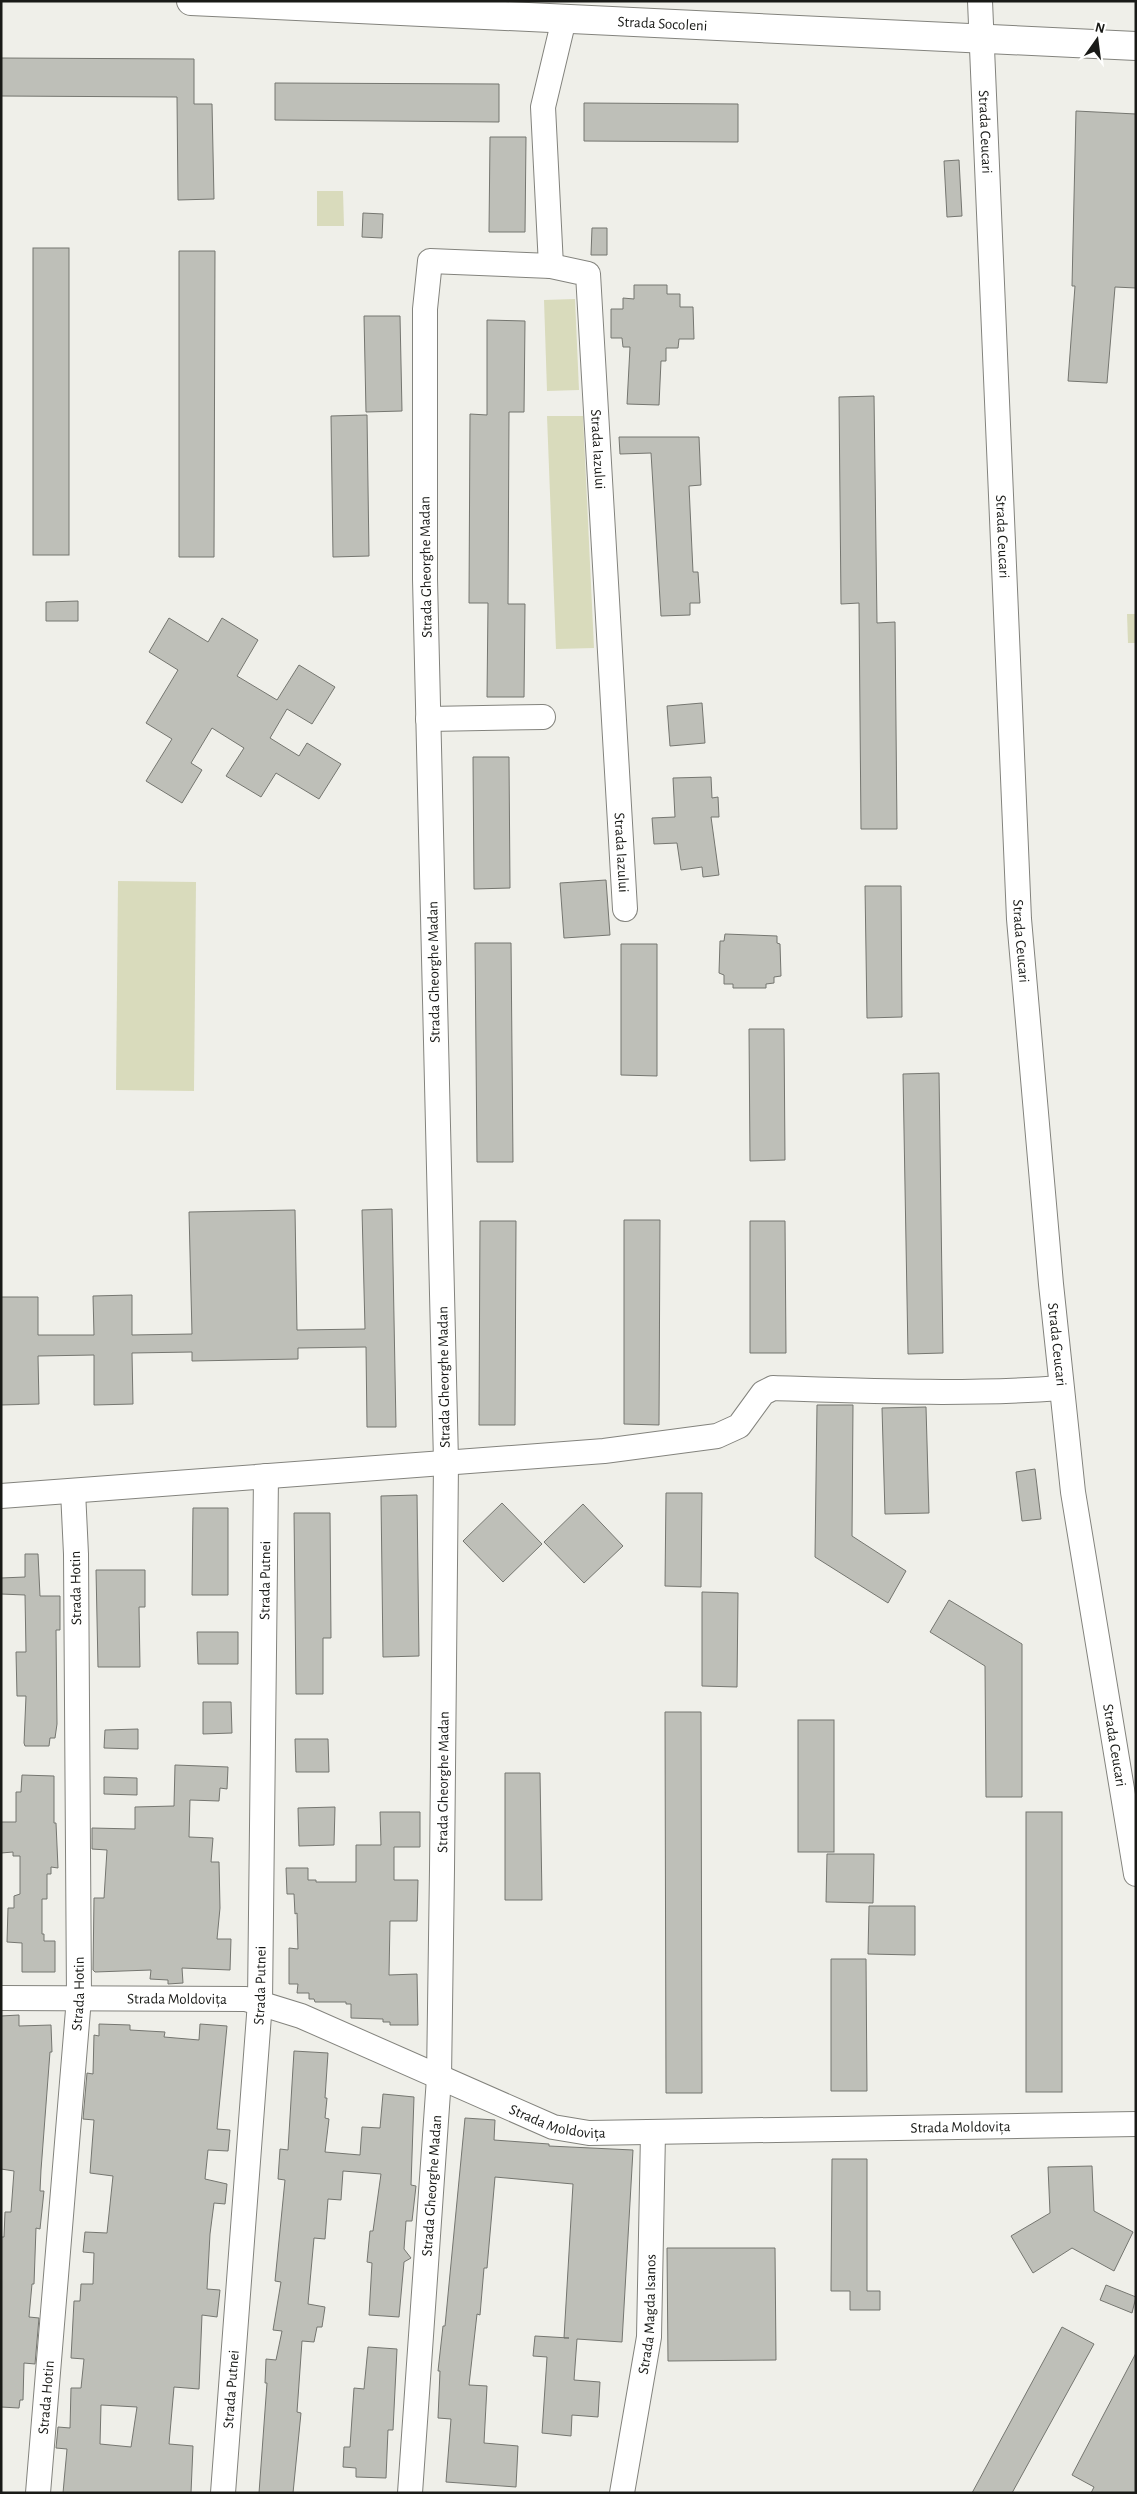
<svg xmlns="http://www.w3.org/2000/svg" width="1137" height="2494" font-family="'Alegreya Sans',sans-serif">
<style>
.green{fill:#d9dbbc}
.building{fill:#bebfb8;stroke:#757670;fill-rule:evenodd}
.lines{fill:none;stroke-linecap:round;stroke-linejoin:round}
.minor-casing{stroke:#83837d;stroke-width:26}
.major-casing{stroke:#83837d;stroke-width:30}
.minor{stroke:#fff;stroke-width:24}
.major{stroke:#fff;stroke-width:28}
.labels{text-anchor:middle;dominant-baseline:central;stroke-width:4.5;stroke-linejoin:round;paint-order:stroke}
.street-label{font-size:15px;fill:#191a17;stroke:#fffffe}
</style>
<rect width="100%" height="100%" fill="#efefe9"/>
<!-- green -->
<g class="green">
<path d="M 317,191 L 343,191 L 344,226 L 317,226 Z"/>
<path d="M 575,299 L 579,390 L 547,391 L 544,300 Z"/>
<path d="M 547,416 L 583,416 L 594,648 L 556,649 Z"/>
<path d="M 1136,614 L 1136,643 L 1128,643 L 1127,614 Z"/>
<path d="M 118,881 L 196,882 L 194,1091 L 116,1090 Z"/>
</g>
<!-- building -->
<g class="building">
<path d="M 1,58 L 194,59 L 194,104 L 212,104 L 214,199 L 178,200 L 177,97 L 1,96 Z"/>
<path d="M 275,83 L 499,84 L 499,122 L 275,120 Z"/>
<path d="M 584,103 L 738,104 L 738,142 L 584,141 Z"/>
<path d="M 1076,111 L 1136,114 L 1136,288 L 1115,287 L 1107,383 L 1068,381 L 1075,286 L 1072,286 Z"/>
<path d="M 490,137 L 526,137 L 525,232 L 489,232 Z"/>
<path d="M 959,160 L 962,216 L 947,217 L 944,161 Z"/>
<path d="M 363,213 L 383,214 L 382,238 L 362,237 Z"/>
<path d="M 592,228 L 607,228 L 607,255 L 591,255 Z"/>
<rect x="33" y="248" width="36" height="307"/>
<path d="M 179,251 L 215,251 L 214,557 L 179,557 Z"/>
<path d="M 634,285 L 667,285 L 667,294 L 680,294 L 680,307 L 693,307 L 694,339 L 679,339 L 678,348 L 666,348 L 666,361 L 661,361 L 659,405 L 627,404 L 630,347 L 623,347 L 622,338 L 611,338 L 611,309 L 623,309 L 623,298 L 634,299 Z"/>
<path d="M 364,316 L 400,316 L 402,411 L 366,412 Z"/>
<path d="M 487,320 L 525,321 L 524,412 L 509,412 L 508,604 L 525,604 L 524,697 L 487,697 L 488,603 L 469,603 L 470,414 L 487,415 Z"/>
<path d="M 874,396 L 877,623 L 895,622 L 897,829 L 861,829 L 859,603 L 841,604 L 839,397 Z"/>
<path d="M 367,415 L 369,556 L 333,557 L 331,416 Z"/>
<path d="M 619,437 L 699,437 L 701,485 L 689,486 L 693,572 L 698,572 L 700,603 L 690,603 L 690,615 L 661,616 L 651,453 L 620,454 Z"/>
<path d="M 78,601 L 78,621 L 46,621 L 46,602 Z"/>
<path d="M 169,618 L 208,642 L 222,618 L 258,640 L 237,676 L 277,700 L 299,665 L 335,687 L 312,724 L 287,709 L 270,738 L 299,756 L 307,743 L 341,764 L 319,799 L 276,773 L 261,797 L 226,776 L 244,748 L 212,728 L 191,763 L 202,770 L 182,803 L 146,781 L 172,739 L 146,723 L 178,670 L 149,652 Z"/>
<path d="M 702,703 L 705,743 L 670,746 L 667,706 Z"/>
<path d="M 473,757 L 509,757 L 510,888 L 474,889 Z"/>
<path d="M 711,777 L 712,798 L 718,797 L 719,817 L 711,817 L 719,875 L 703,877 L 702,867 L 681,870 L 677,843 L 654,844 L 652,818 L 675,817 L 673,778 Z"/>
<path d="M 606,880 L 610,935 L 564,938 L 560,883 Z"/>
<path d="M 865,886 L 901,886 L 902,1017 L 867,1018 Z"/>
<path d="M 725,934 L 777,936 L 777,943 L 780,944 L 781,976 L 774,977 L 774,983 L 766,984 L 766,988 L 733,988 L 733,984 L 724,984 L 724,975 L 719,973 L 720,941 L 724,941 Z"/>
<path d="M 475,943 L 511,943 L 513,1162 L 477,1162 Z"/>
<path d="M 621,944 L 657,944 L 657,1076 L 621,1075 Z"/>
<path d="M 749,1029 L 784,1029 L 785,1160 L 750,1161 Z"/>
<path d="M 939,1073 L 943,1353 L 908,1354 L 903,1074 Z"/>
<path d="M 392,1209 L 396,1427 L 367,1427 L 366,1347 L 298,1348 L 298,1359 L 192,1361 L 192,1352 L 132,1353 L 133,1404 L 94,1405 L 94,1355 L 38,1356 L 39,1404 L 1,1405 L 1,1297 L 38,1297 L 38,1335 L 94,1335 L 93,1296 L 132,1295 L 132,1335 L 192,1334 L 189,1212 L 295,1210 L 297,1330 L 365,1329 L 362,1210 Z"/>
<path d="M 624,1220 L 660,1220 L 659,1425 L 624,1424 Z"/>
<path d="M 480,1221 L 516,1221 L 515,1425 L 479,1425 Z"/>
<path d="M 750,1221 L 785,1221 L 786,1353 L 750,1353 Z"/>
<path d="M 817,1405 L 853,1405 L 852,1536 L 906,1571 L 888,1603 L 815,1557 Z"/>
<path d="M 926,1407 L 929,1513 L 885,1514 L 882,1408 Z"/>
<path d="M 1035,1469 L 1041,1519 L 1022,1521 L 1016,1472 Z"/>
<path d="M 666,1493 L 702,1493 L 701,1587 L 665,1586 Z"/>
<path d="M 417,1495 L 419,1656 L 383,1657 L 381,1496 Z"/>
<path d="M 502,1503 L 542,1544 L 503,1582 L 463,1541 Z"/>
<path d="M 583,1504 L 623,1546 L 584,1583 L 544,1542 Z"/>
<path d="M 193,1508 L 228,1508 L 228,1595 L 192,1595 Z"/>
<path d="M 294,1513 L 330,1513 L 331,1638 L 323,1638 L 323,1694 L 296,1694 Z"/>
<path d="M 25,1554 L 38,1554 L 40,1596 L 60,1596 L 60,1630 L 56,1630 L 57,1724 L 55,1738 L 50,1738 L 49,1746 L 25,1746 L 24,1743 L 26,1696 L 17,1696 L 16,1652 L 26,1652 L 25,1595 L 1,1594 L 1,1578 L 25,1577 Z"/>
<path d="M 96,1570 L 145,1570 L 145,1607 L 139,1607 L 140,1667 L 98,1667 Z"/>
<path d="M 702,1592 L 738,1593 L 737,1687 L 702,1686 Z"/>
<path d="M 949,1600 L 1022,1644 L 1022,1797 L 986,1797 L 985,1666 L 930,1632 Z"/>
<path d="M 197,1632 L 238,1632 L 238,1664 L 198,1664 Z"/>
<path d="M 203,1702 L 231,1702 L 232,1733 L 203,1734 Z"/>
<path d="M 665,1712 L 701,1712 L 702,2093 L 666,2093 Z"/>
<rect x="798" y="1720" width="36" height="132"/>
<path d="M 138,1729 L 138,1749 L 104,1748 L 105,1730 Z"/>
<path d="M 295,1739 L 328,1739 L 329,1772 L 296,1772 Z"/>
<path d="M 175,1765 L 228,1767 L 227,1789 L 220,1788 L 219,1801 L 190,1800 L 189,1837 L 213,1838 L 211,1862 L 219,1862 L 220,1908 L 217,1939 L 231,1939 L 230,1970 L 182,1968 L 183,1983 L 168,1984 L 168,1980 L 150,1979 L 151,1970 L 95,1972 L 93,1970 L 94,1898 L 104,1898 L 107,1850 L 92,1849 L 92,1828 L 135,1829 L 135,1807 L 174,1806 Z"/>
<path d="M 505,1773 L 540,1773 L 542,1900 L 505,1900 Z"/>
<path d="M 22,1775 L 54,1776 L 54,1823 L 56,1823 L 58,1868 L 51,1867 L 51,1874 L 47,1874 L 47,1899 L 42,1899 L 42,1934 L 44,1934 L 44,1941 L 55,1941 L 55,1972 L 22,1972 L 22,1943 L 7,1942 L 8,1908 L 14,1908 L 14,1896 L 20,1894 L 20,1856 L 13,1856 L 13,1852 L 1,1853 L 1,1822 L 16,1822 L 16,1792 L 21,1792 Z"/>
<path d="M 104,1777 L 137,1778 L 137,1795 L 104,1794 Z"/>
<path d="M 335,1807 L 334,1845 L 299,1846 L 298,1808 Z"/>
<path d="M 380,1812 L 420,1812 L 420,1847 L 394,1847 L 394,1880 L 418,1880 L 417,1921 L 390,1921 L 389,1975 L 417,1974 L 418,2025 L 390,2025 L 390,2022 L 383,2022 L 383,2019 L 351,2018 L 351,2004 L 346,2004 L 346,2002 L 315,2002 L 314,1999 L 309,1999 L 309,1993 L 297,1993 L 298,1984 L 289,1984 L 289,1948 L 298,1949 L 297,1913 L 295,1914 L 294,1894 L 287,1894 L 286,1868 L 308,1868 L 308,1880 L 316,1880 L 316,1882 L 356,1882 L 356,1845 L 381,1845 Z"/>
<rect x="1026" y="1812" width="36" height="280"/>
<path d="M 827,1854 L 874,1854 L 873,1903 L 826,1902 Z"/>
<path d="M 869,1906 L 915,1906 L 915,1955 L 868,1954 Z"/>
<path d="M 831,1959 L 866,1959 L 867,2091 L 831,2091 Z"/>
<path d="M 19,2015 L 19,2026 L 51,2025 L 52,2052 L 50,2052 L 41,2170 L 40,2191 L 44,2191 L 40,2229 L 36,2228 L 34,2284 L 32,2284 L 29,2317 L 39,2318 L 35,2364 L 24,2363 L 23,2400 L 20,2400 L 19,2408 L 1,2407 L 1,2237 L 4,2237 L 5,2212 L 11,2212 L 14,2171 L 1,2169 L 1,2016 Z"/>
<path d="M 99,2024 L 130,2025 L 130,2030 L 165,2032 L 164,2037 L 199,2040 L 200,2024 L 227,2026 L 217,2129 L 230,2130 L 228,2151 L 208,2150 L 205,2179 L 227,2184 L 225,2204 L 214,2203 L 210,2234 L 207,2289 L 220,2290 L 217,2317 L 202,2315 L 199,2389 L 174,2387 L 169,2444 L 193,2446 L 191,2493 L 63,2493 L 67,2449 L 56,2448 L 58,2427 L 70,2428 L 71,2388 L 81,2388 L 84,2359 L 71,2358 L 74,2301 L 80,2301 L 81,2284 L 93,2284 L 94,2253 L 83,2252 L 85,2232 L 107,2233 L 113,2176 L 90,2173 L 94,2120 L 83,2119 L 87,2073 L 93,2074 L 94,2035 L 99,2036 ZM 101,2405 L 137,2407 L 131,2447 L 100,2444 Z"/>
<path d="M 294,2051 L 328,2053 L 325,2098 L 327,2098 L 325,2118 L 329,2119 L 325,2152 L 360,2155 L 362,2127 L 380,2128 L 383,2094 L 414,2097 L 411,2185 L 416,2186 L 412,2221 L 406,2221 L 404,2249 L 411,2258 L 404,2262 L 399,2317 L 369,2315 L 372,2263 L 367,2262 L 370,2231 L 373,2231 L 381,2174 L 343,2171 L 341,2200 L 328,2199 L 325,2239 L 314,2238 L 308,2304 L 325,2307 L 322,2327 L 317,2327 L 314,2342 L 302,2341 L 297,2412 L 301,2413 L 293,2493 L 259,2493 L 267,2383 L 265,2383 L 266,2359 L 276,2360 L 282,2331 L 273,2330 L 281,2282 L 275,2281 L 285,2180 L 278,2179 L 280,2149 L 288,2150 Z"/>
<path d="M 465,2118 L 495,2120 L 494,2140 L 549,2144 L 549,2146 L 633,2150 L 622,2342 L 577,2339 L 574,2380 L 600,2382 L 598,2417 L 572,2415 L 571,2436 L 542,2433 L 547,2357 L 533,2356 L 535,2336 L 569,2338 L 564,2338 L 573,2184 L 495,2177 L 487,2268 L 484,2268 L 480,2315 L 477,2314 L 469,2385 L 487,2386 L 484,2443 L 518,2446 L 516,2487 L 446,2482 L 451,2419 L 438,2418 L 440,2371 L 438,2371 L 443,2326 L 445,2326 Z"/>
<path d="M 832,2159 L 867,2159 L 867,2291 L 880,2291 L 880,2310 L 850,2310 L 850,2291 L 831,2291 Z"/>
<path d="M 1092,2166 L 1094,2211 L 1133,2232 L 1114,2271 L 1072,2248 L 1033,2273 L 1011,2236 L 1050,2213 L 1048,2167 Z"/>
<path d="M 667,2248 L 775,2248 L 776,2360 L 668,2361 Z"/>
<path d="M 1106,2285 L 1136,2297 L 1132,2313 L 1100,2300 Z"/>
<path d="M 1062,2327 L 1094,2344 L 1012,2493 L 972,2493 Z"/>
<path d="M 368,2347 L 397,2349 L 393,2430 L 388,2430 L 386,2478 L 356,2477 L 356,2468 L 343,2467 L 344,2447 L 350,2447 L 354,2388 L 364,2389 Z"/>
<path d="M 1136,2353 L 1136,2493 L 1091,2493 L 1094,2487 L 1072,2475 Z"/>
</g>
<g class="lines">
<!-- minor casing -->
<g class="minor-casing">
<g id="minor">
<path id="s1" d="M 980,1 L 1019,919 L 1051,1284 L 1073,1492 L 1136,1874"/>
<path d="M 551,266 L 543,107 L 564,19"/>
<path d="M 428,719 L 543,717"/>
<path d="M 1,1496 L 604,1451 L 717,1436 L 739,1426 L 763,1393 L 773,1388 C 869,1391 965,1395 1061,1388"/>
<path id="s2" d="M 1,1998 L 246,1999 L 301,2016 L 553,2127 L 589,2133 L 1136,2124"/>
<path id="s3" d="M 38,2493 L 79,1998 L 76,1554 L 73,1491"/>
<path id="s4" d="M 223,2493 L 260,2002 L 266,1476"/>
<path id="s5" d="M 410,2493 L 439,2078 L 442,1869 L 446,1462 L 425,579 L 425,309 L 430,261 L 551,266 L 588,274 L 625,909"/>
<path id="s6" d="M 622,2493 L 649,2337 L 653,2133"/>
</g>
</g>
<!-- major casing -->
<g class="major-casing">
<g id="major">
<path id="s7" d="M 191,1 L 1136,46"/>
</g>
</g>
<!-- minor -->
<use href="#minor" class="minor"/>
<!-- major -->
<use href="#major" class="major"/>
</g>
<g class="labels">
<!-- street labels -->
<g class="street-label">
<text stroke="none"><textPath href="#s7" startOffset="472">Strada Socoleni</textPath></text>
<text stroke="none"><textPath href="#s1" startOffset="131">Strada Ceucari</textPath></text>
<text stroke="none"><textPath href="#s5" startOffset="2568">Strada Iazului</textPath></text>
<text stroke="none"><textPath href="#s1" startOffset="536">Strada Ceucari</textPath></text>
<text transform="translate(426 567) rotate(-91)">Strada Gheorghe Madan</text>
<text stroke="none"><textPath href="#s5" startOffset="2972">Strada Iazului</textPath></text>
<text stroke="none"><textPath href="#s1" startOffset="941">Strada Ceucari</textPath></text>
<text transform="translate(434 972) rotate(-91)">Strada Gheorghe Madan</text>
<text stroke="none"><textPath href="#s1" startOffset="1346">Strada Ceucari</textPath></text>
<text transform="translate(444 1377) rotate(-91)">Strada Gheorghe Madan</text>
<text stroke="none"><textPath href="#s4" startOffset="914">Strada Putnei</textPath></text>
<text transform="translate(76 1588) rotate(-91)">Strada Hotin</text>
<text stroke="none"><textPath href="#s1" startOffset="1751">Strada Ceucari</textPath></text>
<text stroke="none"><textPath href="#s5" startOffset="712">Strada Gheorghe Madan</textPath></text>
<text stroke="none"><textPath href="#s4" startOffset="509">Strada Putnei</textPath></text>
<text stroke="none"><textPath href="#s3" startOffset="501">Strada Hotin</textPath></text>
<text stroke="none"><textPath href="#s2" startOffset="176">Strada Moldovița</textPath></text>
<text stroke="none"><textPath href="#s2" startOffset="581">Strada Moldovița</textPath></text>
<text stroke="none"><textPath href="#s2" startOffset="986">Strada Moldovița</textPath></text>
<text stroke="none"><textPath href="#s5" startOffset="308">Strada Gheorghe Madan</textPath></text>
<text stroke="none"><textPath href="#s6" startOffset="181">Strada Magda Isanos</textPath></text>
<text stroke="none"><textPath href="#s4" startOffset="104">Strada Putnei</textPath></text>
<text stroke="none"><textPath href="#s3" startOffset="96">Strada Hotin</textPath></text>
</g>
</g>
<!-- border -->
<rect width="1137" height="2494" fill="none" stroke="#191a17" stroke-width="5"/>
<!-- north arrow -->
<g transform="translate(1097 40) rotate(14)" stroke="#fffffe" stroke-width="4" paint-order="stroke">
<path d="M0-4L9 19L0 12L-9 19Z" fill="#191a17"/>
<text y="-8" font-size="14" font-weight="bold" text-anchor="middle" fill="#191a17">N</text>
</g>
</svg>
